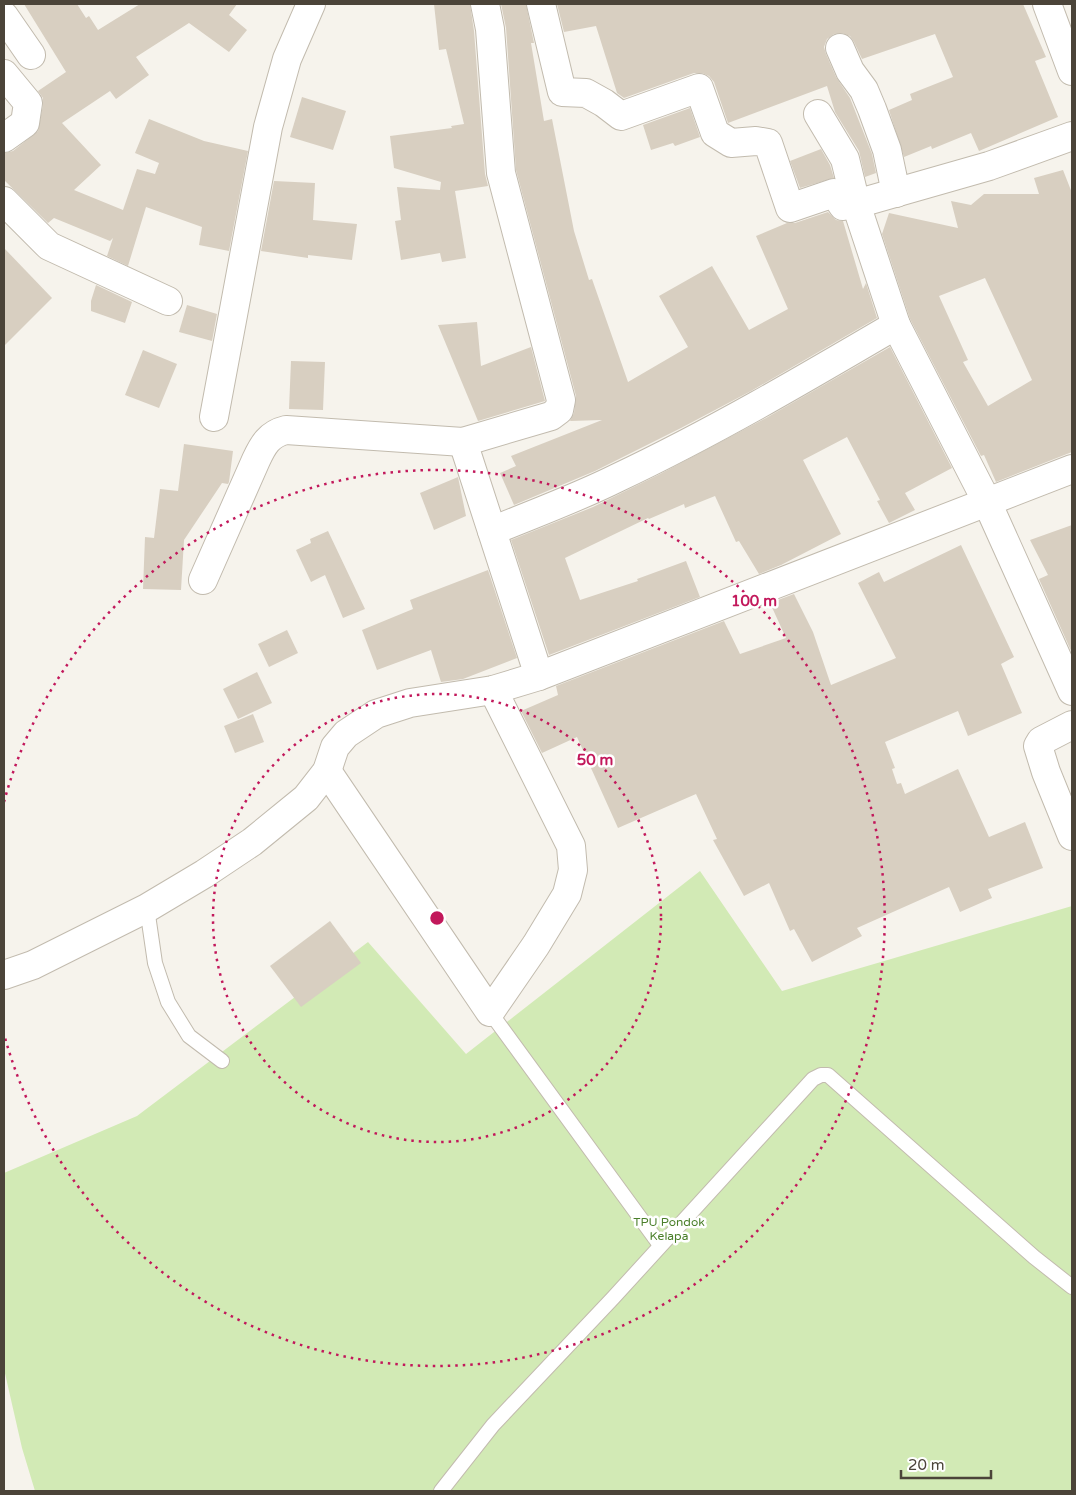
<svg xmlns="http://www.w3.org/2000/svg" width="1076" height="1495" font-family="'Varela Round',sans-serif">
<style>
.green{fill:#d2eab5}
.building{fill:#d8cfc1;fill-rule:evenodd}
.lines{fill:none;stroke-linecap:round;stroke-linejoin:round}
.service-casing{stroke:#c2bbae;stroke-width:16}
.minor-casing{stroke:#c2bbae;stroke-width:30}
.tertiary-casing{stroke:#c2bbae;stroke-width:30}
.service{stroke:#fff;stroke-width:14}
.minor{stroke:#fff;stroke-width:28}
.tertiary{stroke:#fff;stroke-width:28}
.ring{fill:none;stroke:#c2185b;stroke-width:2.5;stroke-dasharray:2.5 5}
.labels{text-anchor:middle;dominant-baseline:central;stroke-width:5;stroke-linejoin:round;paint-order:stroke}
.park-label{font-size:12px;fill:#4a7f2a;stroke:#fff}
.centre{fill:#c2185b;stroke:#fff;stroke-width:2.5}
.ring-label{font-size:15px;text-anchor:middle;font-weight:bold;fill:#c2185b;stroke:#fff;stroke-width:5;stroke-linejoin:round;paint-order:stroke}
</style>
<rect width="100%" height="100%" fill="#f6f3ec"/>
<!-- green -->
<path class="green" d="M 700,871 L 782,991 L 1072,906 L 1072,1491 L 35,1491 L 22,1448 L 4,1369 L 4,1173 L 137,1116 L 368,942 L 466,1054 Z"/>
<!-- building -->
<g class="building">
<path d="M 24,4 L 77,4 L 86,18 L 89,16 L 98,30 L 140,4 L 237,4 L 229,15 L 247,30 L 229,52 L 189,23 L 136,57 L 149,75 L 116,99 L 110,91 L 62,123 L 101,165 L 74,190 L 123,210 L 137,169 L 155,174 L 159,163 L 135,153 L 149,119 L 204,141 L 248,151 L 229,251 L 199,245 L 202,227 L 146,207 L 128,266 L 107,256 L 113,238 L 110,241 L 54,218 L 48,223 L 4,180 L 4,153 L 13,151 L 38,131 L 43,105 L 43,98 L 38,91 L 66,72 Z"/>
<path d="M 434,4 L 470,4 L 474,31 L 485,174 L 488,186 L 455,191 L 466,258 L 442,262 L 440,253 L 401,260 L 395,221 L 401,220 L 397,187 L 440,190 L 441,182 L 394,168 L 390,136 L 452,128 L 451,126 L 464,124 L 446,49 L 439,50 Z"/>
<path d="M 501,4 L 526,4 L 534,43 L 531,43 L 544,121 L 552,119 L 574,231 L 589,280 L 592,279 L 628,382 L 688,347 L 659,296 L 712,266 L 749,330 L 788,309 L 756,236 L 787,223 L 795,223 L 828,212 L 836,220 L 843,221 L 863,289 L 866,283 L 877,318 L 751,391 L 681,428 L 595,471 L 514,505 L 500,473 L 516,466 L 511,456 L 602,420 L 570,421 L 574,413 L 576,396 L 516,170 L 506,28 Z"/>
<path d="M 557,4 L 1023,4 L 1046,57 L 1035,61 L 1058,117 L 979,151 L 971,133 L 932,149 L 931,146 L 904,157 L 889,110 L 912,100 L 910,94 L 953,77 L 935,34 L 862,59 L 854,42 L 850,36 L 842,33 L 834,34 L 827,39 L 824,47 L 826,54 L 836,77 L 850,98 L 872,154 L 876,173 L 865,177 L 859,151 L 835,112 L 827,86 L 728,123 L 714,82 L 709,76 L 702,73 L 694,73 L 624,98 L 617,93 L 596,26 L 564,32 Z"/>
<path d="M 302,97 L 346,111 L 333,150 L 290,137 Z"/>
<path d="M 690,108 L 700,137 L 675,146 L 673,143 L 651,150 L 643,125 Z"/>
<path d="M 821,149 L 830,165 L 834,178 L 800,188 L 790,161 Z"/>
<path d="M 1063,170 L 1072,193 L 1072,452 L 996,482 L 984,455 L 981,456 L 910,319 L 882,234 L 889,213 L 958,228 L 951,201 L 971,205 L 984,194 L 1039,194 L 1034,178 ZM 985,278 L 1032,380 L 988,406 L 963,362 L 968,360 L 939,296 Z"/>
<path d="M 274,181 L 315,183 L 313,220 L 357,224 L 352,260 L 308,255 L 308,258 L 261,251 Z"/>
<path d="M 4,248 L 52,298 L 4,346 Z"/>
<path d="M 96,285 L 132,302 L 125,323 L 91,311 L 91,301 Z"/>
<path d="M 187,305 L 217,314 L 212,341 L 179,332 Z"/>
<path d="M 477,322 L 481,366 L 531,347 L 545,401 L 478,421 L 438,325 Z"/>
<path d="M 890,347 L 952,468 L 905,493 L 915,510 L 889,523 L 877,501 L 880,500 L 847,437 L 803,460 L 841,534 L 781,565 L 759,574 L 739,541 L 736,542 L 715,496 L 685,508 L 684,504 L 649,519 L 648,518 L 565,558 L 580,600 L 638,581 L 637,579 L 686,561 L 700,597 L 549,655 L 511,540 L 593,507 L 660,474 L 766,418 Z"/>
<path d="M 143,350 L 177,364 L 159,408 L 125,395 Z"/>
<path d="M 291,361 L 325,362 L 323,410 L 289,409 Z"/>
<path d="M 184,444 L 233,451 L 229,482 L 228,484 L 222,483 L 184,540 L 181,590 L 143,589 L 145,537 L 154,538 L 160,489 L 178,491 Z"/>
<path d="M 458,477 L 466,516 L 434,530 L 420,493 Z"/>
<path d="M 1072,525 L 1072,653 L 1039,579 L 1048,575 L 1030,540 Z"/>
<path d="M 328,531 L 365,609 L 343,618 L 325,575 L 311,582 L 296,550 L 311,543 L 310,539 Z"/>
<path d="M 961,545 L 1014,657 L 1001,664 L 1022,713 L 968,736 L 958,711 L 885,742 L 895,768 L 892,769 L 897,784 L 901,783 L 905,794 L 958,769 L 989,837 L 1025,822 L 1043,868 L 988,889 L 992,898 L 960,912 L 949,887 L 857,928 L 862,936 L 812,962 L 794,929 L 790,931 L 769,883 L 744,896 L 713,840 L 717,839 L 696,794 L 618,828 L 577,737 L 542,753 L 521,711 L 558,695 L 556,686 L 724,621 L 740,654 L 786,638 L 770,603 L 794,594 L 813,632 L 831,685 L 896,658 L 858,583 L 879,572 L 884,582 Z"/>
<path d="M 488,570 L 517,658 L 463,679 L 441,682 L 431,650 L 377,670 L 362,630 L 413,609 L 410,600 Z"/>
<path d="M 287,630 L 298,653 L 269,667 L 258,644 Z"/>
<path d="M 257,672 L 272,703 L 238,719 L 223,689 Z"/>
<path d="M 253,714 L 264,742 L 235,753 L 224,726 Z"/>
<path d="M 330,921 L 361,963 L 301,1007 L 270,966 Z"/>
</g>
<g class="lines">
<!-- service casing -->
<g class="service-casing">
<g id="service">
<path d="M 147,908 L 155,963 L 168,1002 L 189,1036 L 222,1061"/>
<path d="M 490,1012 L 660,1245"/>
<path d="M 441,1491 L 493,1425 L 613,1298 L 813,1079 L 821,1075 L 828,1075 L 1034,1257 L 1072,1287"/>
</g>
</g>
<!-- minor casing -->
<g class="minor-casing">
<g id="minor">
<path d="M 485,4 L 490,29 L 501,173 L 561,400 L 559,410 L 551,416 L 463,442 L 539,676"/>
<path d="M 541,4 L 562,92 L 586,93 L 604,103 L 621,116 L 699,88 L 715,133 L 731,143 L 756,141 L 768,143 L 790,208 L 834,193 L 843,206 L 856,204 L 989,166 L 1072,136"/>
<path d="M 4,16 L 31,55"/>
<path d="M 840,48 L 850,71 L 864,90 L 872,109 L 887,150 L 896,193"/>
<path d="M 4,74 L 28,103 L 25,123 L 4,138"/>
<path d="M 4,201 L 49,246 L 168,301"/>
<path d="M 896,325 L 987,502 L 1072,691"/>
<path d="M 214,417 L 268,127 L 287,59 L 311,4"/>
<path d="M 492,531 C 533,514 577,498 617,478 C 714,432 804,379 896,325 L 856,204 L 845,159 L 818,114"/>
<path d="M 203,580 L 256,460 C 263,445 269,434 286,430 L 463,442"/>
<path d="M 1072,725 L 1041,741 L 1038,746 L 1046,772 L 1072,836"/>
<path d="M 327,771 L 490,1012 L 536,945 L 567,894 L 573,870 L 571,846 L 493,690"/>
<path d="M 4,975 L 33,965 L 147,908 L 204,874 L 252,842 L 306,798 L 327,771 L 335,747 L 346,734 L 376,714 L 410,703 L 493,690 L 539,676 L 1072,469"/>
</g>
</g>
<!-- tertiary casing -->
<g class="tertiary-casing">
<path id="tertiary" d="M 1047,4 L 1072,71"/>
</g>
<!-- service -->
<use href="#service" class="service"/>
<!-- minor -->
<use href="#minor" class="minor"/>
<!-- tertiary -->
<use href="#tertiary" class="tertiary"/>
</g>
<!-- distance rings -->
<g class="ring">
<circle cx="437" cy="918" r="224"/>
<path d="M4 802A448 448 0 1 1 4 1034"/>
</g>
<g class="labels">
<!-- park labels -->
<g class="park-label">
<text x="669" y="1222">TPU Pondok<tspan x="669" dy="14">Kelapa</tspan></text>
</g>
</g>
<circle cx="437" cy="918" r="8" class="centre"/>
<g class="ring-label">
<text x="754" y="606">100 m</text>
<text x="595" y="765">50 m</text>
</g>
<!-- border -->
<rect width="1076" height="1495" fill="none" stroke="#4b4439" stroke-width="10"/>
<!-- scale -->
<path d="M901 1470v8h90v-8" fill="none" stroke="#4b4439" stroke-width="2.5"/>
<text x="908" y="1470" font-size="15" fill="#4b4439" stroke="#ffffff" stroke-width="4" paint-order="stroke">20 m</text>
</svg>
